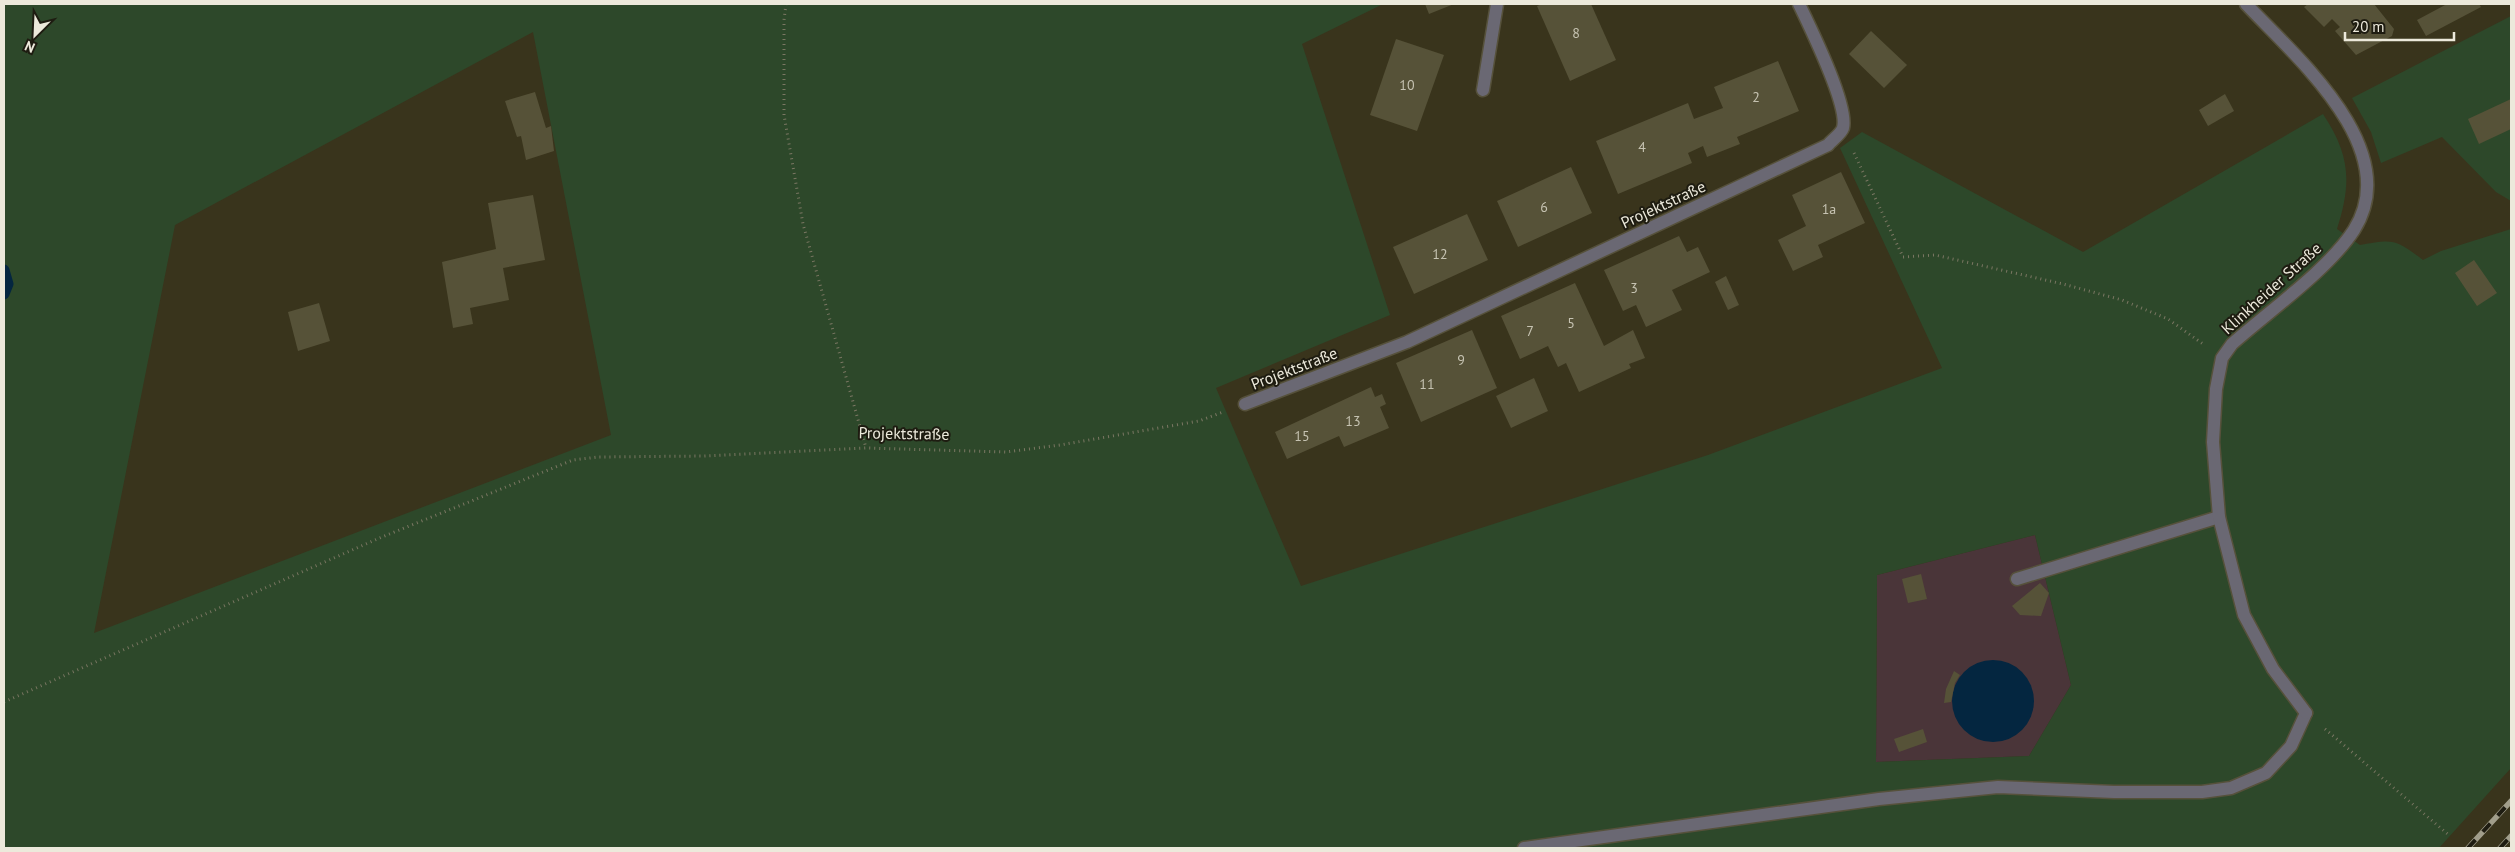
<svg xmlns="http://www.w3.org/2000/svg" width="2515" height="852" font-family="'PT Sans',sans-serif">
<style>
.industrial{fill:#4a3539}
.green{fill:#2d482a;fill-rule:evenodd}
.water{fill:#042640}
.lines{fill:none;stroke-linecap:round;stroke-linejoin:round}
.stream{stroke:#042640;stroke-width:11}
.building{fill:#565238}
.service-casing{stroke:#56513b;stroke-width:15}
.minor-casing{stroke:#56513b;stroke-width:15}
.path{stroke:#7b7763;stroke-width:3;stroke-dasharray:1 4;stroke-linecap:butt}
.service{stroke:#6a6873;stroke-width:12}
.minor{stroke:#6a6873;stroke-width:12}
.rail-casing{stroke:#a19e8b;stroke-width:5.5}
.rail{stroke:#1e1c11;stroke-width:4;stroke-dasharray:11;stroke-linecap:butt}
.labels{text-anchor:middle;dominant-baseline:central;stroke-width:4;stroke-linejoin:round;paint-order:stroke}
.number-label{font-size:14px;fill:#c6c3b2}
.street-label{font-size:16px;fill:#ece9db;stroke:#1e1c11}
</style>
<rect width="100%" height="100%" fill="#39341c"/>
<!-- industrial -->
<path class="industrial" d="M 2035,535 L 2071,685 L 2029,756 L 1876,762 L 1877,575 Z"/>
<!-- green -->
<g class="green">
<path d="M 4,4 L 1383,4 L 1302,44 L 1390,315 L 1216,388 L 1301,586 L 1708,455 L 1942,368 L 1840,148 L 1862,132 L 2083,252 L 2323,114 C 2350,155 2352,182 2337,229 L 2360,245 C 2394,239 2395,239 2423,260 L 2441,251 L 2511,229 L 2511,768 L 2439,848 L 4,848 ZM 533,32 L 611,435 L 94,633 L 175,225 ZM 2035,535 L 2071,685 L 2029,756 L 1876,762 L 1877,575 Z"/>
<path d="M 2511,16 L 2511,201 L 2496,192 L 2442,137 L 2381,163 L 2371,132 L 2352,98 Z"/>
</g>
<!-- water -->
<circle class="water" cx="1993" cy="701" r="41"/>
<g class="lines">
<!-- stream -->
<path class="stream" d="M 4,270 L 8,284 L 4,294"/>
</g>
<!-- building -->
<g class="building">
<path d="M 1425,4 L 1454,4 L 1429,14 Z"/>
<path d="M 1542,4 L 1591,4 L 1616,60 L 1570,81 L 1537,6 Z"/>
<path d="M 2308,4 L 2374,4 L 2394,29 L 2392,36 L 2356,55 L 2335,31 L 2340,27 L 2332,19 L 2324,27 L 2304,7 Z"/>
<path d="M 2447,4 L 2479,4 L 2481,7 L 2426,36 L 2417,20 Z"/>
<path d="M 1871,31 L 1907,65 L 1884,88 L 1849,54 Z"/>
<path d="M 1396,39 L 1444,55 L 1417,131 L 1370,115 Z"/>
<path d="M 1778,61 L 1799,111 L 1737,137 L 1740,144 L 1707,157 L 1703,146 L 1688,153 L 1692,163 L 1618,194 L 1596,141 L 1688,103 L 1694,119 L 1723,108 L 1714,87 Z"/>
<path d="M 535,92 L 546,128 L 551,126 L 554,151 L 526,160 L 521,136 L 517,137 L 505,101 Z"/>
<path d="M 2225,94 L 2234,111 L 2208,126 L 2199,110 Z"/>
<path d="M 2511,99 L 2511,129 L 2479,144 L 2468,119 Z"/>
<path d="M 1571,167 L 1592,213 L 1518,247 L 1497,201 Z"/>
<path d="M 1841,172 L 1865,223 L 1818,245 L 1823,257 L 1793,271 L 1778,240 L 1806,226 L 1792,195 Z"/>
<path d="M 533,195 L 545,260 L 503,268 L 509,300 L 470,308 L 473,324 L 453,328 L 442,262 L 496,249 L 488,203 Z"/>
<path d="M 1467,214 L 1488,260 L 1414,294 L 1393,247 Z"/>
<path d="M 1679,236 L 1687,252 L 1698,247 L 1710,272 L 1672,290 L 1682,310 L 1646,327 L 1636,305 L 1623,311 L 1604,270 Z"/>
<path d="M 2474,260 L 2497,293 L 2477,306 L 2455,273 Z"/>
<path d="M 1726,276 L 1739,305 L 1728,310 L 1715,282 Z"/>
<path d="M 1575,283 L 1604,346 L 1633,330 L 1645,358 L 1629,364 L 1631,368 L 1579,392 L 1566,363 L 1558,367 L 1548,346 L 1520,359 L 1501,316 Z"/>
<path d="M 319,303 L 330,341 L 298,351 L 288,312 Z"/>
<path d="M 1472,330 L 1497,388 L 1421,422 L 1396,363 Z"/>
<path d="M 1534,378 L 1548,411 L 1511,428 L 1496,396 Z"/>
<path d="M 1371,387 L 1375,397 L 1382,394 L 1386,404 L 1380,407 L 1389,428 L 1344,447 L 1339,436 L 1287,459 L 1275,432 Z"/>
<path d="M 1921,574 L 1927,599 L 1908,603 L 1902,579 Z"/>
<path d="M 2040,583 L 2049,593 L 2041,616 L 2020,615 L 2012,606 Z"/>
<path d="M 1954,671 L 1960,675 L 1955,683 L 1951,702 L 1944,703 L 1946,689 Z"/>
<path d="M 1923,729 L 1927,742 L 1899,752 L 1894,739 Z"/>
</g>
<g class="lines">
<!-- service casing -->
<g class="service-casing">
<g id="service">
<path d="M 2017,579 L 2219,517"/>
<path d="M 1524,848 L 1879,799 L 1998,787 L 2114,792 L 2202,792 L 2231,788 L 2266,773 L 2291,746 L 2306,713"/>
</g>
</g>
<!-- minor casing -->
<g class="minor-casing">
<g id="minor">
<path d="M 2246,4 C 2296,57 2405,149 2354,230 C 2329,269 2268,312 2232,344 L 2222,358 L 2216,389 L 2213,442 L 2219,517 L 2244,615 L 2273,669 L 2306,713"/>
<path d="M 1483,90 L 1497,4"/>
<path d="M 1245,404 L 1407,342 L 1828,145 C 1832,140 1841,134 1843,128 C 1849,106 1810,27 1799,4"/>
</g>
</g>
<!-- path -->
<g class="path">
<path d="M 786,4 L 784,20 L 784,115 L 803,224 L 866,448"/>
<path d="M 1854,153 L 1903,257 L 1935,255 L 2063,284 L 2122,300 L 2168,319 L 2203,344"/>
<path d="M 4,702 L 382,537 L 573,460 L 598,457 L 704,456 L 866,448 L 1006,452 L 1060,445 L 1199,421 L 1223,412"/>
<path d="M 2325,729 L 2450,836"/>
</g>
<!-- service -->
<use href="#service" class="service"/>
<!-- minor -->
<use href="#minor" class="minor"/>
<!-- rail casing -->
<g class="rail-casing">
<g id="rail">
<path d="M 2468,848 L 2511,801"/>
<path d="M 2500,848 L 2511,836"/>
</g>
</g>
<!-- rail -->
<use href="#rail" class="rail"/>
</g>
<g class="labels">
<!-- number labels -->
<g class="number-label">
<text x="1576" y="33">8</text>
<text x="1407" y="85">10</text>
<text x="1756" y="97">2</text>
<text x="1642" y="147">4</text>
<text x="1544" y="207">6</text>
<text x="1829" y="209">1a</text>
<text x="1440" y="254">12</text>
<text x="1634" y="288">3</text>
<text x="1571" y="323">5</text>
<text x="1530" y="331">7</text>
<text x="1461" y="360">9</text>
<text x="1427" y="384">11</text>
<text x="1353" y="421">13</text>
<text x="1302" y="436">15</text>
</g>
<!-- street labels -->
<g class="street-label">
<text transform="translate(1663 204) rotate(-25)">Projektstraße</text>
<text transform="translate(2271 288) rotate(-42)">Klinkheider Straße</text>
<text transform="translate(1294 368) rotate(-21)">Projektstraße</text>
<text transform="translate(904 433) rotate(1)">Projektstraße</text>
</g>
</g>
<!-- border -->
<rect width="2515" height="852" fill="none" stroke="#ece9db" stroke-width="10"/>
<!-- north arrow -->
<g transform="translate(35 35) rotate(204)" stroke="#1e1c11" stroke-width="4" paint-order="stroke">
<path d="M0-4L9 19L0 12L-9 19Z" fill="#ece9db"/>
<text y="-8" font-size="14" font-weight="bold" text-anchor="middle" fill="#ece9db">N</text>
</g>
<!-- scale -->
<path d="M2345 32v8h109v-8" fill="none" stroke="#ece9db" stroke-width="2.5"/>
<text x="2352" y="32" font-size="15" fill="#ece9db" stroke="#1e1c11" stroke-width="4" paint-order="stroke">20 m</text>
</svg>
